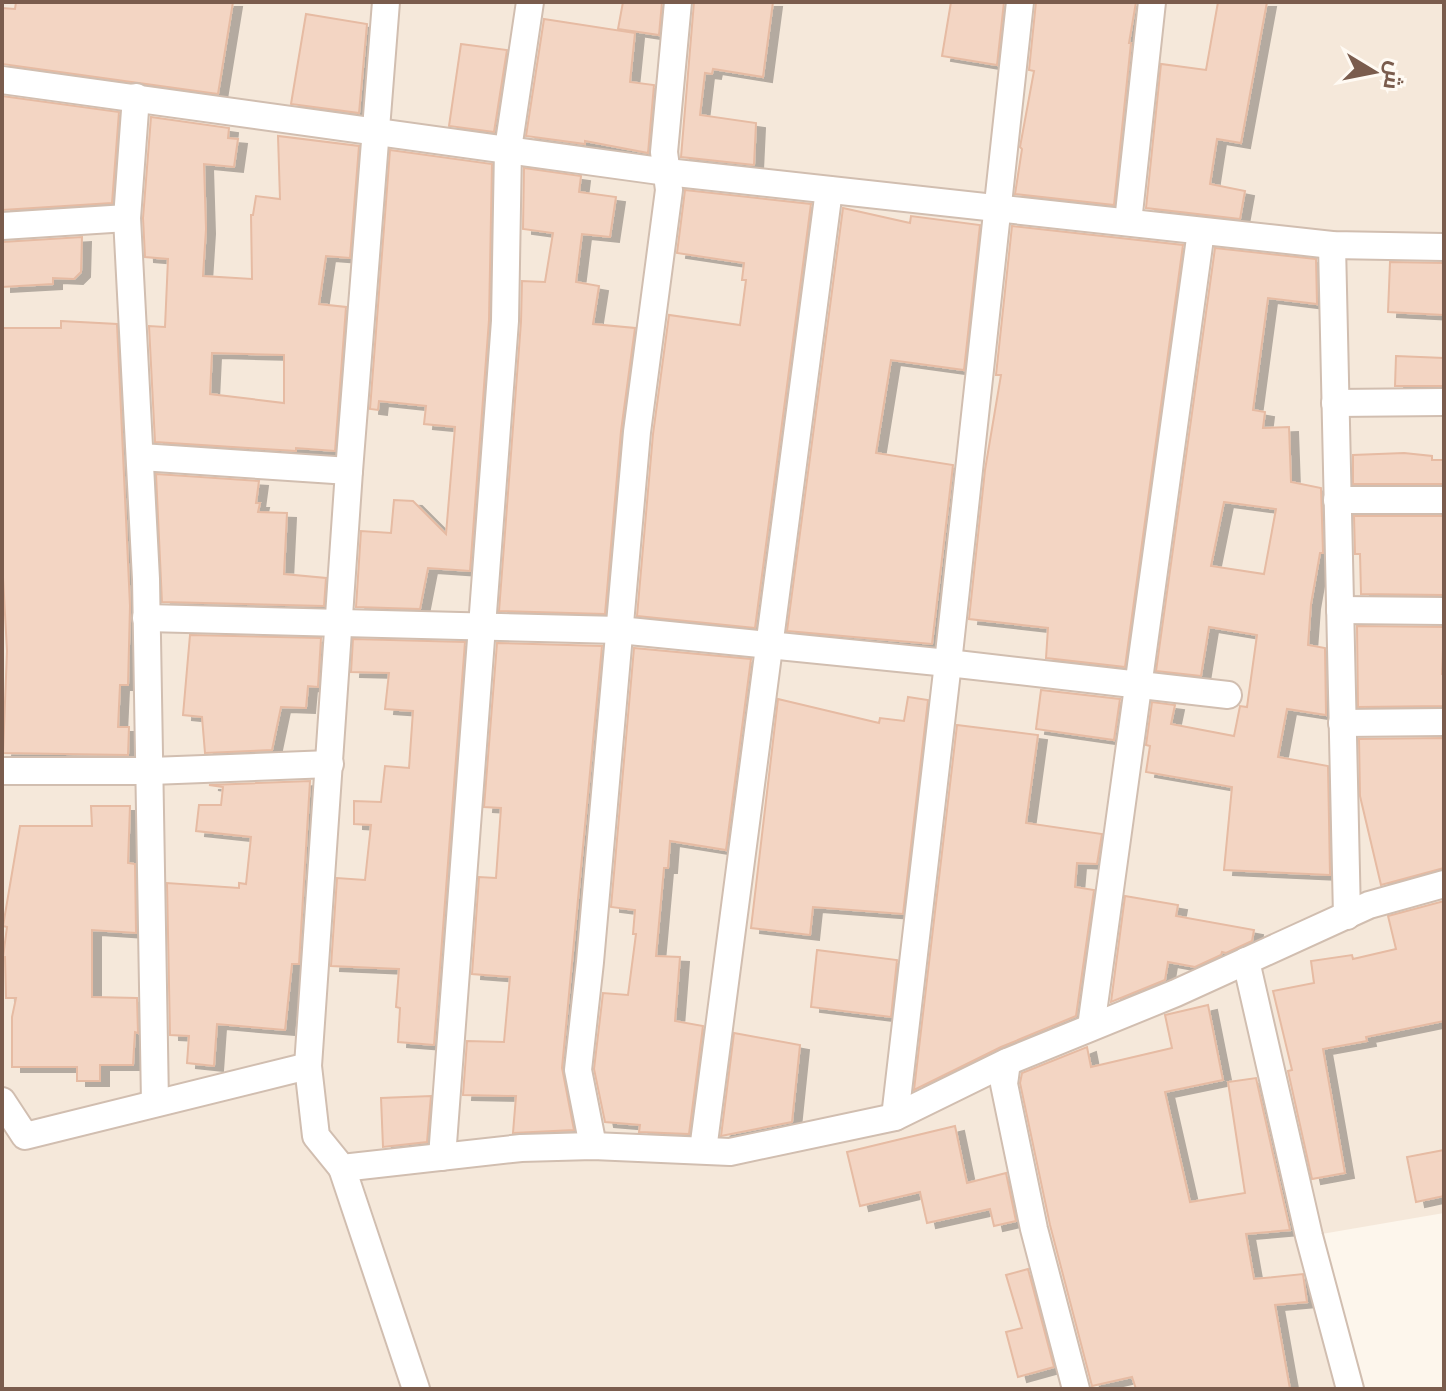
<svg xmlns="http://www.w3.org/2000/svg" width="1446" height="1391" font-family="'IBM Plex Sans',Cairo,sans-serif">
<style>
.residential{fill:#f5e8da}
.building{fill:#f3d5c3;stroke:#e6bba3;stroke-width:2;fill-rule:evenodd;filter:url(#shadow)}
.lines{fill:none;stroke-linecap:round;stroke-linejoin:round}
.minor-casing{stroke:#d1beb0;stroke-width:30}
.minor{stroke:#fff;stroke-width:26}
</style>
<defs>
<filter id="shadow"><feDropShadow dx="9" dy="5" stdDeviation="0" flood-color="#0004"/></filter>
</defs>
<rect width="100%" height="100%" fill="#fdf6ec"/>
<!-- residential -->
<path class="residential" d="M 2,2 L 1444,2 L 1444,1213 L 1310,1236 L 1350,1389 L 2,1389 Z"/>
<!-- building -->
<g class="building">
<path d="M 16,2 L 233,2 L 218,94 L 2,64 L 2,8 L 15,9 Z"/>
<path d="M 623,2 L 662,2 L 659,35 L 618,29 Z"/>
<path d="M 694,2 L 773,2 L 763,77 L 713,69 L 712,74 L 705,73 L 700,115 L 756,123 L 754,165 L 681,157 Z"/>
<path d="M 951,2 L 1004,2 L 997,65 L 942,56 Z"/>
<path d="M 1036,2 L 1136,2 L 1129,43 L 1131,43 L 1114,205 L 1015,194 L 1022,149 L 1020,147 L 1034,71 L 1029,70 Z"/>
<path d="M 1218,2 L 1267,2 L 1241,143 L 1217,139 L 1210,184 L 1245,191 L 1240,219 L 1146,208 L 1161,64 L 1206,70 Z"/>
<path d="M 306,14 L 367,24 L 359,113 L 291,104 Z"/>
<path d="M 544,19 L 635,33 L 630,82 L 654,85 L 648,153 L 585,141 L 585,144 L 526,136 Z"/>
<path d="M 461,44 L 507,50 L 494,132 L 449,126 Z"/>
<path d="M 2,96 L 119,112 L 112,203 L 2,210 Z"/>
<path d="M 151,117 L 229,128 L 228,138 L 238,139 L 234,167 L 204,164 L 206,229 L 203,276 L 252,279 L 251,215 L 253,215 L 256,196 L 280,199 L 278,136 L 359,146 L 350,258 L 326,256 L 319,304 L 346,307 L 335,451 L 296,448 L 296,451 L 155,442 L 149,326 L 165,327 L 168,259 L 145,257 L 143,218 ZM 212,353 L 284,355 L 284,403 L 210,394 Z"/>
<path d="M 390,150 L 492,164 L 489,320 L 470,571 L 428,568 L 420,609 L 356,607 L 361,531 L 391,533 L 394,500 L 413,501 L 446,534 L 455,427 L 424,424 L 426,406 L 379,401 L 378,410 L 370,409 Z"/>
<path d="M 524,168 L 581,176 L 579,192 L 616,197 L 610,237 L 582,234 L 576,282 L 599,286 L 593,324 L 635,328 L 621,431 L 605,614 L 499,611 L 521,322 L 522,281 L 545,282 L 553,233 L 523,229 Z"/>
<path d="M 685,190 L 811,204 L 755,628 L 637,616 L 653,434 L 669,315 L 740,325 L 746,280 L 742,280 L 744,263 L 677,253 Z"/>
<path d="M 843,208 L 910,223 L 911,216 L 980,225 L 964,370 L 891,360 L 876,453 L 953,465 L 932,644 L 787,631 Z"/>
<path d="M 1012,226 L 1183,245 L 1125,667 L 1046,658 L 1048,628 L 969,619 L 985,470 L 1001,375 L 996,375 Z"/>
<path d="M 82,237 L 81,272 L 74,279 L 53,278 L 53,284 L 2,287 L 2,242 Z"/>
<path d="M 1215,248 L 1316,259 L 1317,304 L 1268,298 L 1253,410 L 1265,412 L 1263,428 L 1289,427 L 1291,482 L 1321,488 L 1323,553 L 1320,553 L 1311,604 L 1308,645 L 1325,648 L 1326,715 L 1287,709 L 1278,757 L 1328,766 L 1330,875 L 1224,870 L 1232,787 L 1146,772 L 1150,746 L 1146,745 L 1152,702 L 1175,705 L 1171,724 L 1234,736 L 1240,706 L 1247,707 L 1257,635 L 1209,627 L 1201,676 L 1156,671 ZM 1224,502 L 1276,509 L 1264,574 L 1211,566 Z"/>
<path d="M 1390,262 L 1444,263 L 1444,315 L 1388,312 Z"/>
<path d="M 61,321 L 117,324 L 130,606 L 128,685 L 120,685 L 118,727 L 129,727 L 128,755 L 3,753 L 7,651 L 2,559 L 2,328 L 61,328 Z"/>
<path d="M 1396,356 L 1444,358 L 1444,386 L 1395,386 Z"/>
<path d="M 1404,453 L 1432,456 L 1432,460 L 1444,460 L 1444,484 L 1353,484 L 1353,455 Z"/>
<path d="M 156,474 L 259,481 L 256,503 L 260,503 L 258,512 L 287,513 L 284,574 L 326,578 L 324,606 L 162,602 Z"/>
<path d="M 1354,516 L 1444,516 L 1444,595 L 1361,594 L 1360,554 L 1355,554 Z"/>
<path d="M 1357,626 L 1444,627 L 1442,674 L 1444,674 L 1443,706 L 1358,707 Z"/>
<path d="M 190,635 L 321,638 L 318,687 L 308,686 L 306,708 L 281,707 L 272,750 L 205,753 L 202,717 L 183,715 Z"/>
<path d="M 353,639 L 465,642 L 434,1045 L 398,1042 L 400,1008 L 396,1007 L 399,969 L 331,966 L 337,878 L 365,880 L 371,825 L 354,824 L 354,801 L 381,802 L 385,766 L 409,768 L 413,711 L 385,709 L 389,673 L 351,672 Z"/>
<path d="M 497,643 L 602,646 L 562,1068 L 574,1130 L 513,1133 L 516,1096 L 463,1095 L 467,1041 L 504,1042 L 510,977 L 472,974 L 479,877 L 496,878 L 501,808 L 484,807 Z"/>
<path d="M 634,648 L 751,659 L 726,850 L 670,841 L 668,868 L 664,868 L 656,956 L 680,957 L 675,1021 L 703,1026 L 689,1134 L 639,1132 L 640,1125 L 605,1122 L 594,1069 L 603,993 L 628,995 L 636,934 L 633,934 L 635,910 L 611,907 Z"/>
<path d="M 1041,690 L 1120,699 L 1114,740 L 1036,729 Z"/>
<path d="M 908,697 L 928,700 L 903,914 L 813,907 L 810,935 L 751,928 L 778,699 L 879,723 L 880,718 L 904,721 Z"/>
<path d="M 957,725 L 1038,735 L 1026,823 L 1102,834 L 1097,864 L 1077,863 L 1075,887 L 1094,890 L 1076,1016 L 1001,1047 L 914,1090 Z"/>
<path d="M 1444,738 L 1444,868 L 1381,885 L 1360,796 L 1359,739 Z"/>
<path d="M 310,781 L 299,964 L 292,964 L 285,1030 L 217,1024 L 214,1066 L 187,1063 L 189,1036 L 170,1035 L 167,883 L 239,888 L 239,883 L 246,884 L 251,837 L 196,831 L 199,805 L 221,805 L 223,787 L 209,785 Z"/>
<path d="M 91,806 L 130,806 L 128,863 L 135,864 L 136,933 L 92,930 L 92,997 L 137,998 L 138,1033 L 135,1032 L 133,1065 L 100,1065 L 100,1081 L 77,1081 L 77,1067 L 12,1067 L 12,1017 L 16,998 L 6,998 L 5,957 L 3,957 L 7,927 L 3,926 L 20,826 L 92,826 Z"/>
<path d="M 1125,896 L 1178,905 L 1176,916 L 1254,930 L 1252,941 L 1226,953 L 1222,952 L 1221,955 L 1195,967 L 1168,962 L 1165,980 L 1111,1002 Z"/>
<path d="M 1444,901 L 1444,1021 L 1366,1037 L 1367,1041 L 1323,1049 L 1345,1173 L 1312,1179 L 1288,1071 L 1292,1070 L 1273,991 L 1314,983 L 1311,961 L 1352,955 L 1353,959 L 1396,949 L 1388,916 Z"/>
<path d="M 817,950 L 897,960 L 891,1017 L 811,1007 Z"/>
<path d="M 1208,1005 L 1223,1080 L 1165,1092 L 1190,1202 L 1245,1193 L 1228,1082 L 1256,1078 L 1290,1230 L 1246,1234 L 1254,1279 L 1303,1274 L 1307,1302 L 1275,1305 L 1290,1389 L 1136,1389 L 1132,1377 L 1092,1386 L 1050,1225 L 1020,1083 L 1022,1073 L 1087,1047 L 1091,1067 L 1172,1048 L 1165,1015 Z"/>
<path d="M 734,1033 L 800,1045 L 792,1122 L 721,1136 Z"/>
<path d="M 431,1096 L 427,1142 L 383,1147 L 381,1098 Z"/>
<path d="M 955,1126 L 967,1183 L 1006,1173 L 1016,1221 L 994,1226 L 990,1209 L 927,1223 L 920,1192 L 860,1206 L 847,1152 Z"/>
<path d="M 1444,1150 L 1444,1196 L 1416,1202 L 1407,1157 Z"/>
<path d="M 1028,1269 L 1054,1367 L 1018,1377 L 1006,1332 L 1022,1328 L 1006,1275 Z"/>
</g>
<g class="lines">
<!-- minor casing -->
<g class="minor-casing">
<g id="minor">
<path d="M 386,2 L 349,471 L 308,1066 L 316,1136 L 342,1168 L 521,1148 L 593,1146 L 730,1152 L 895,1117 L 1007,1062 L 1176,993 L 1369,905 L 1444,884"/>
<path d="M 2,80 L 667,172 L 1332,245 L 1444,247"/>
<path d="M 136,97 L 127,218 L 146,579 L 155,1103"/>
<path d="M 1128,222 L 1152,2"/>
<path d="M 2,226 L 127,218"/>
<path d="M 1332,245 L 1347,916"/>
<path d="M 1335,403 L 1444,402"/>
<path d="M 141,457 L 349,471"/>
<path d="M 1337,500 L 1444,500"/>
<path d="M 1340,610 L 1444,611"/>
<path d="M 146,618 L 619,630 L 948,663 L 1228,695"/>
<path d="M 1342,723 L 1444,722"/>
<path d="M 2,771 L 151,771 L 330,764"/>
<path d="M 1246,961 L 1309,1236 L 1350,1389"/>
<path d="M 1091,1027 L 1201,231"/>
<path d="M 1007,1062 L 1004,1084 L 1034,1229 L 1076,1389"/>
<path d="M 2,1101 L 25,1136 L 308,1066"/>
<path d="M 895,1117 L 948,663 L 1020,2"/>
<path d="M 593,1146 L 578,1070 L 590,962 L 637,432 L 669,190 L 664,152 L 678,2"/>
<path d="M 703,1150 L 829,190"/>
<path d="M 442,1157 L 505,321 L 508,149 L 530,2"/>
<path d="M 342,1168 L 416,1389"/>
</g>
</g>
<!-- minor -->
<use href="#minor" class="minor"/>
</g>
<!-- border -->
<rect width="1446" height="1391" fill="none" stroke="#7a5c4d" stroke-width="8"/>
<!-- north arrow -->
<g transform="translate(1374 72) rotate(100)" stroke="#fffaf3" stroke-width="6" paint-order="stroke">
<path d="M0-6L14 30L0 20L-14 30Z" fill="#7a5c4d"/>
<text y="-12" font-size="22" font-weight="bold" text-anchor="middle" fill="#7a5c4d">ش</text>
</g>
</svg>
